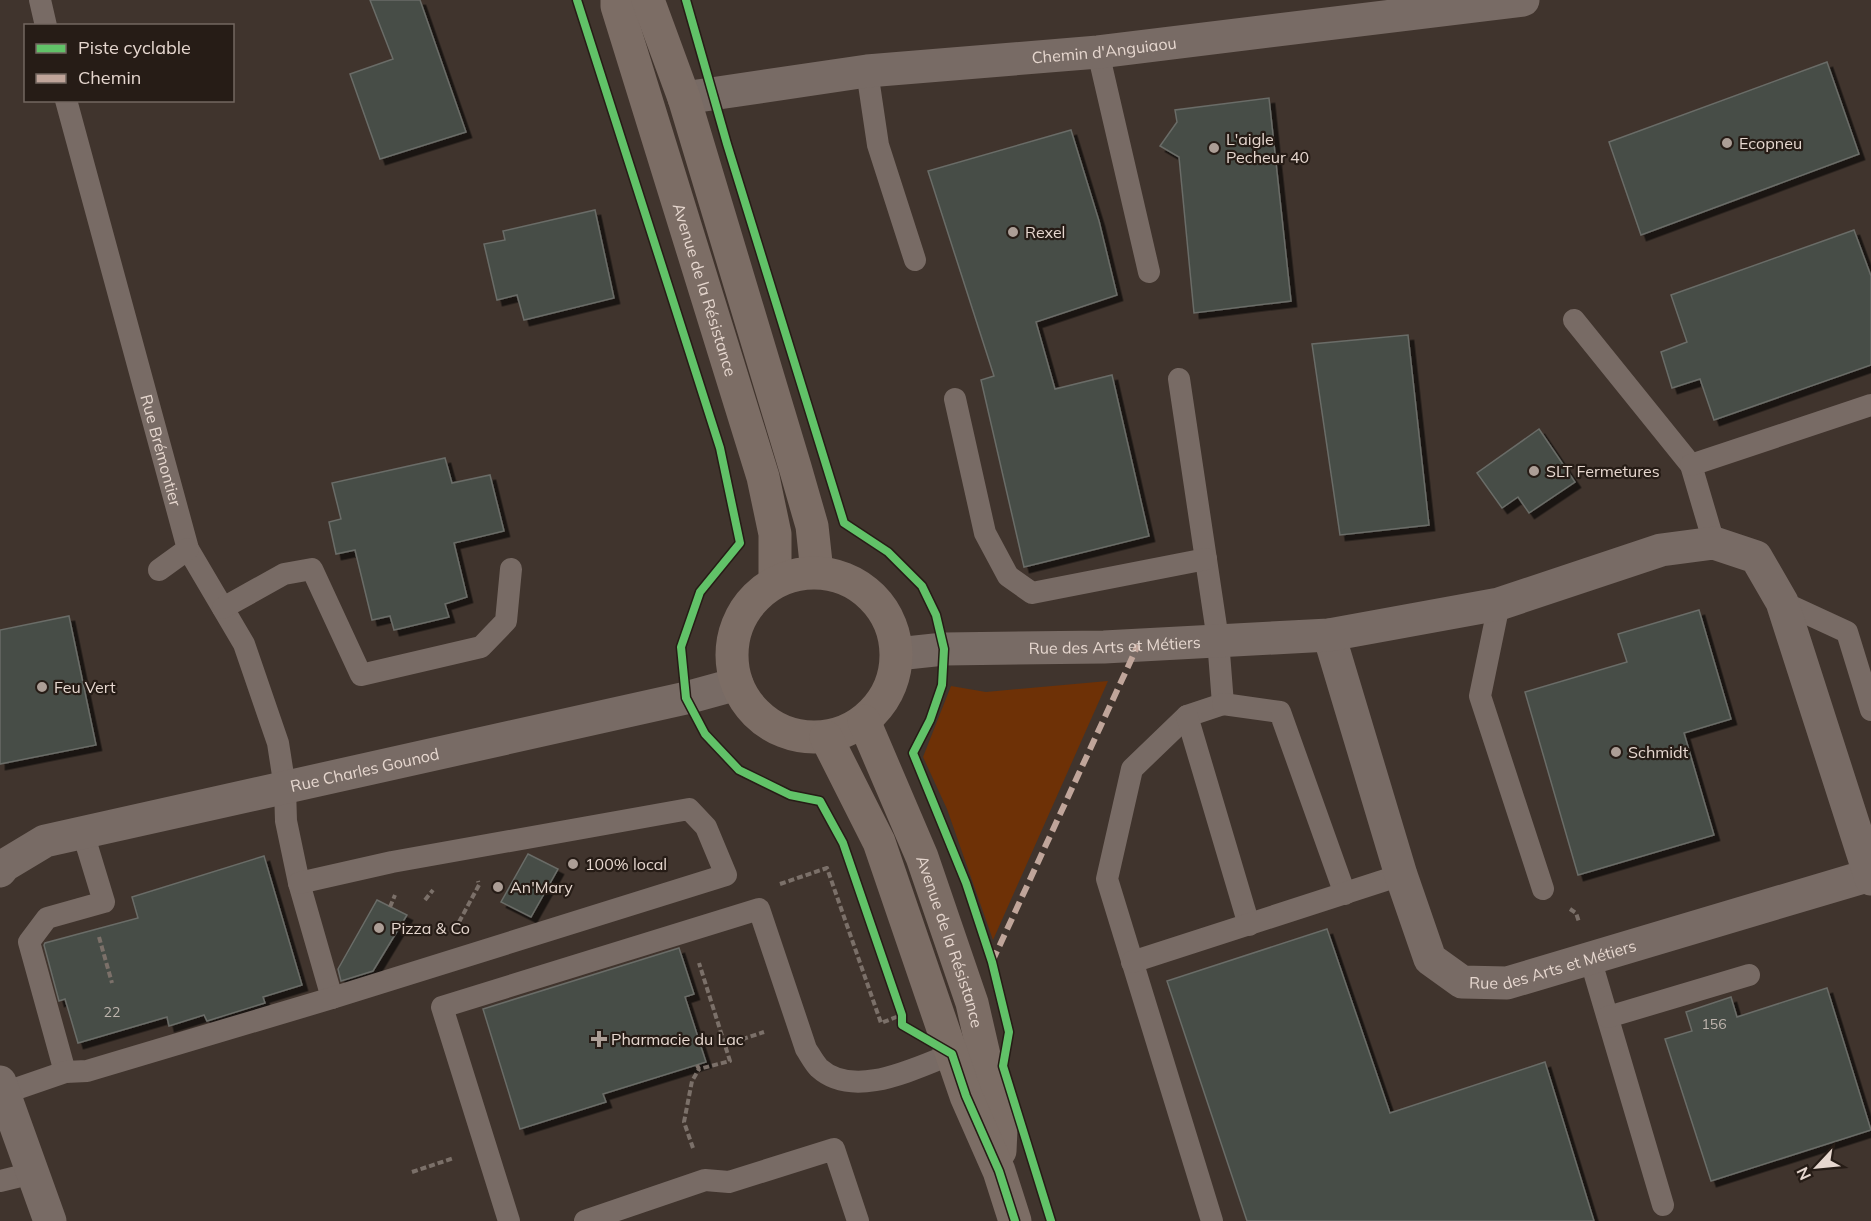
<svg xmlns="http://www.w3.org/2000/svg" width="1871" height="1221" font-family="Mulish,sans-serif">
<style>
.green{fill:#6e3106}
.building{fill:#464d47;stroke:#6a6c67;stroke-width:1.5;filter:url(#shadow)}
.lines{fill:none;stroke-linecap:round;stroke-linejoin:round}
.path{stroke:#7b7069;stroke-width:4;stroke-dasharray:6 3;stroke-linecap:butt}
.service{stroke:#786b65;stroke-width:22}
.minor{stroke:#786b65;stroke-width:33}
.secondary{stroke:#7c6d65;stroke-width:33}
.quiet{stroke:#c0a59a;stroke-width:6;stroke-dasharray:12 6;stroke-linecap:butt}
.cycleway-casing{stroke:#261c16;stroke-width:11}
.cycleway{stroke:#61c268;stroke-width:8}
.poi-dot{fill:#ac9e96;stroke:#261c16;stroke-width:2}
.labels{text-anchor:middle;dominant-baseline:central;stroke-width:4.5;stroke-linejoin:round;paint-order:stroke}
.number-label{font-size:14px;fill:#beb4ad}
.street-label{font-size:16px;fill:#e6d7cf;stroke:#261c16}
.poi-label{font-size:16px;fill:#e6d7cf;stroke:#261c16;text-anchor:start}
</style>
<defs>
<filter id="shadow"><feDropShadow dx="5.5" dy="5.5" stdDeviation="0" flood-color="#0009"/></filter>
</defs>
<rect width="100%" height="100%" fill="#40342d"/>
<!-- green -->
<path class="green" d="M 1108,681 L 993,940 L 947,809 L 923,757 L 951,686 L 986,692 Z"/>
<!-- building -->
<g class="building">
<path d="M 370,0 L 420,0 L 466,132 L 380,159 L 350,74 L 393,59 Z"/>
<path d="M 1827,62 L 1859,154 L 1641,235 L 1609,142 Z"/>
<path d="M 1269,98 L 1291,301 L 1194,313 L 1179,157 L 1160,146 L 1177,122 L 1175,110 Z"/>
<path d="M 1071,130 L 1099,221 L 1117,295 L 1036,322 L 1055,389 L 1112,375 L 1149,536 L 1024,567 L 981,380 L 994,376 L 928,171 Z"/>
<path d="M 595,210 L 614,298 L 524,320 L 517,295 L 497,300 L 484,244 L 505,240 L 503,231 Z"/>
<path d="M 1854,230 L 1871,276 L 1871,365 L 1714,420 L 1700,379 L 1672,388 L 1661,352 L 1687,342 L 1671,295 Z"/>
<path d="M 1408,335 L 1429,525 L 1340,535 L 1312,344 Z"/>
<path d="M 1539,429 L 1575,482 L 1529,513 L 1518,497 L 1502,508 L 1477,473 Z"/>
<path d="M 445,458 L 452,483 L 490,475 L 504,531 L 454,543 L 467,597 L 445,604 L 449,617 L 394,630 L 390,616 L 372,620 L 355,550 L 336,554 L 329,522 L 341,519 L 332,483 Z"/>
<path d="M 1699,610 L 1731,719 L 1684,733 L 1714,835 L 1578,875 L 1525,692 L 1627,662 L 1618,634 Z"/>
<path d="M 69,616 L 96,745 L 0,764 L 0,630 Z"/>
<path d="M 528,854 L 558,869 L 531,917 L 501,902 Z"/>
<path d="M 264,856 L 302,985 L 263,997 L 265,1003 L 207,1021 L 204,1015 L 169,1026 L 167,1017 L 78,1043 L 65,999 L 59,1001 L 44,945 L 45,943 L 138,918 L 132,897 Z"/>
<path d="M 377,900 L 407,915 L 373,971 L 341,981 L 338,969 Z"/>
<path d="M 1327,929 L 1390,1113 L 1545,1062 L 1594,1221 L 1247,1221 L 1167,981 Z"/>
<path d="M 679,948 L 694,994 L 685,997 L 706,1062 L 603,1094 L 606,1102 L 520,1129 L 483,1009 Z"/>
<path d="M 1827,988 L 1871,1130 L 1711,1181 L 1665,1039 L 1692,1031 L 1686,1012 L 1731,997 L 1737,1017 Z"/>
</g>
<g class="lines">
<!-- path -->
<g class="path">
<path d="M 780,884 L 827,868 L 881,1023 L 899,1016"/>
<path d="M 425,900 L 433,890"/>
<path d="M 390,907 L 395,895"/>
<path d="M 1570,909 L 1576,913 L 1579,922"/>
<path d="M 459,922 L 479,885 L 478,881"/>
<path d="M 99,937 L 112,983"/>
<path d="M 725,1045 L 764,1032"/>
<path d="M 697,1065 L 699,1069 L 730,1061 L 699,963"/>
<path d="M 693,1148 L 684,1122 L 692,1081 L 699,1069"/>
<path d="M 412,1172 L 454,1158"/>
</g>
<!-- service -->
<g class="service">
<path d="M 40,0 L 46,26"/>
<path d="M 1098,52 L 1149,272"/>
<path d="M 867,71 L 878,145 L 915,260"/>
<path id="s1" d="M 66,100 L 188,549 L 244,644 L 278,743 L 285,788 L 286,821 L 299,883 L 332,998"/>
<path d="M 1574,320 L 1691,465 L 1714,543"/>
<path d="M 1179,379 L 1218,640 L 1223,704 L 1187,716 L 1132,769 L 1107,879 L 1212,1221"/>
<path d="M 955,399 L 985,533 L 1008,576 L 1032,593 L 1206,559"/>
<path d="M 1691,465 L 1871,405"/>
<path d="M 159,570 L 188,549"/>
<path d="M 1782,602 L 1847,632 L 1871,710"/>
<path d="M 1499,604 L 1480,696 L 1543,889"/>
<path d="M 223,608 L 284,574 L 312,569 L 361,675 L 481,647 L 506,621 L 511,569"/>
<path d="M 1223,704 L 1280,712 L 1345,894"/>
<path d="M 1187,716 L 1249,925"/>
<path d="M 1590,958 L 1663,1205"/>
<path d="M 1132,962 L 1401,875"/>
<path d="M 1608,1017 L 1749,975"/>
<path d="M 65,1072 L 29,942 L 47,918 L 104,902 L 83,833"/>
<path d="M 4,1093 L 65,1072 L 87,1071 L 332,998 L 726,875 L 706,827 L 689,809 L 392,862 L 299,883"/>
<path d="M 0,1181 L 33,1173"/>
<path d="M 509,1221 L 442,1007 L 759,909 L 806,1049 C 810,1055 814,1063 819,1068 C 854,1100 915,1068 952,1054"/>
<path d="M 585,1221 L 705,1180 L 729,1182 L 834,1149 L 858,1221"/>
</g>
<!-- minor -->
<g class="minor">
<path id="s2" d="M 684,98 L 867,71 L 1098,52 L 1523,0"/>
<path id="s3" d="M 1329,635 L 1401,875 L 1430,959 L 1462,982 L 1507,983 L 1870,875"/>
<path id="s4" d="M 897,654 L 944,649 L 1104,647 L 1329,635 L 1499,604 L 1661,550 L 1714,543 L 1756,557 L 1782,602 L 1871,879"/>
<path id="s5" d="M 0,871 L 5,865 L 45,841 L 686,698 L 737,684"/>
<path d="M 0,1082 L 50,1221"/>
</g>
<!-- secondary -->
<g class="secondary">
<path id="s6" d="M 617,0 L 617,6 L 763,477 L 775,534 L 775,582"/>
<path d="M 648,0 L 684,98 L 795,467 L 812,526 L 817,572"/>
<circle cx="814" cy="655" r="82"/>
<path id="s7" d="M 864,721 L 922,857 L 972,1003 L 1001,1129 L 1000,1151"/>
<path d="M 826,737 L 879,842 L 966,1096 L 999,1171 L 1015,1221"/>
</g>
<!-- quiet -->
<path class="quiet" d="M 992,962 L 1138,645"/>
<!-- cycleway casing -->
<g class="cycleway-casing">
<g id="cycleway">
<path d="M 577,0 L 720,448 L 740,543 L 700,592 L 681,647 L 686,698 L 705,734 L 739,770 L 790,795 L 820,801 L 843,843 L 902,1015 L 902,1025 L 952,1054 L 966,1096 L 999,1171 L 1015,1221"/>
<path d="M 686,0 L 727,144 L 844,523 L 888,552 L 922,586 L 936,615 L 944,649 L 942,685 L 930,720 L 913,753 L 966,883 L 992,962 L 1009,1032 L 1003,1066 L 1051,1221"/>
</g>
</g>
<!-- cycleway -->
<use href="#cycleway" class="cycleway"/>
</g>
<!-- markers -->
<g class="poi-dot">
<circle cx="1727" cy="143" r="6"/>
<circle cx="1214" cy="148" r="6"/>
<circle cx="1013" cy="232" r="6"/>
<circle cx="1534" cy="471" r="6"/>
<circle cx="42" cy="687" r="6"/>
<circle cx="1616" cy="752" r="6"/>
<circle cx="573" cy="864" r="6"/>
<circle cx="498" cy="887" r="6"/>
<circle cx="379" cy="928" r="6"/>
<path d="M596 1030h6v6h6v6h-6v6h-6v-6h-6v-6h6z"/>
</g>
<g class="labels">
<!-- number labels -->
<g class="number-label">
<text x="112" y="1012">22</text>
<text x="1714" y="1024">156</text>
</g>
<!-- street labels -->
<g class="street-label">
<text stroke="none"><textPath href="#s2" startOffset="423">Chemin d'Anguiaou</textPath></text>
<text stroke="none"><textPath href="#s6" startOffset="303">Avenue de la Résistance</textPath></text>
<text stroke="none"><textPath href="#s1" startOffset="363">Rue Brémontier</textPath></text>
<text stroke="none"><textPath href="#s4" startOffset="218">Rue des Arts et Métiers</textPath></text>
<text stroke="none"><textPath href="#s5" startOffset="382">Rue Charles Gounod</textPath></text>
<text stroke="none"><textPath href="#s7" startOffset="237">Avenue de la Résistance</textPath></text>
<text stroke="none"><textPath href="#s3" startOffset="472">Rue des Arts et Métiers</textPath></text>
</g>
<!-- poi labels -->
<g class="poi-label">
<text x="1226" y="139">L'aigle<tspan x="1226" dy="18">Pecheur 40</tspan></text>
<text x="1739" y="143">Ecopneu</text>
<text x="1025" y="232">Rexel</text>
<text x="1546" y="471">SLT Fermetures</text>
<text x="54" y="687">Feu Vert</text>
<text x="1628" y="752">Schmidt</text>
<text x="585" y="864">100% local</text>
<text x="510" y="887">An'Mary</text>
<text x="391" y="928">Pizza &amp; Co</text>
<text x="611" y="1039">Pharmacie du Lac</text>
</g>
</g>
<!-- legend -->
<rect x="24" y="24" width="210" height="78" fill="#261c16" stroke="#736760" stroke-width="1.5"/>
<rect x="36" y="44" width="30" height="9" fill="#61c268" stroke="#736760" stroke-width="1.5"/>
<text x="78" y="54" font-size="18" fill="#e6d7cf">Piste cyclable</text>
<rect x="36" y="74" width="30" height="9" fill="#c0a59a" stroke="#736760" stroke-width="1.5"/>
<text x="78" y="84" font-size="18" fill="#e6d7cf">Chemin</text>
<!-- north arrow -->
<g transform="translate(1817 1167) rotate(244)" stroke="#261c16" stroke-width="4.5" paint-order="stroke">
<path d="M0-4.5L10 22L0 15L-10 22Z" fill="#e6d7cf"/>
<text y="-9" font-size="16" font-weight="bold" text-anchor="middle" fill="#e6d7cf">N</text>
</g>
</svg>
